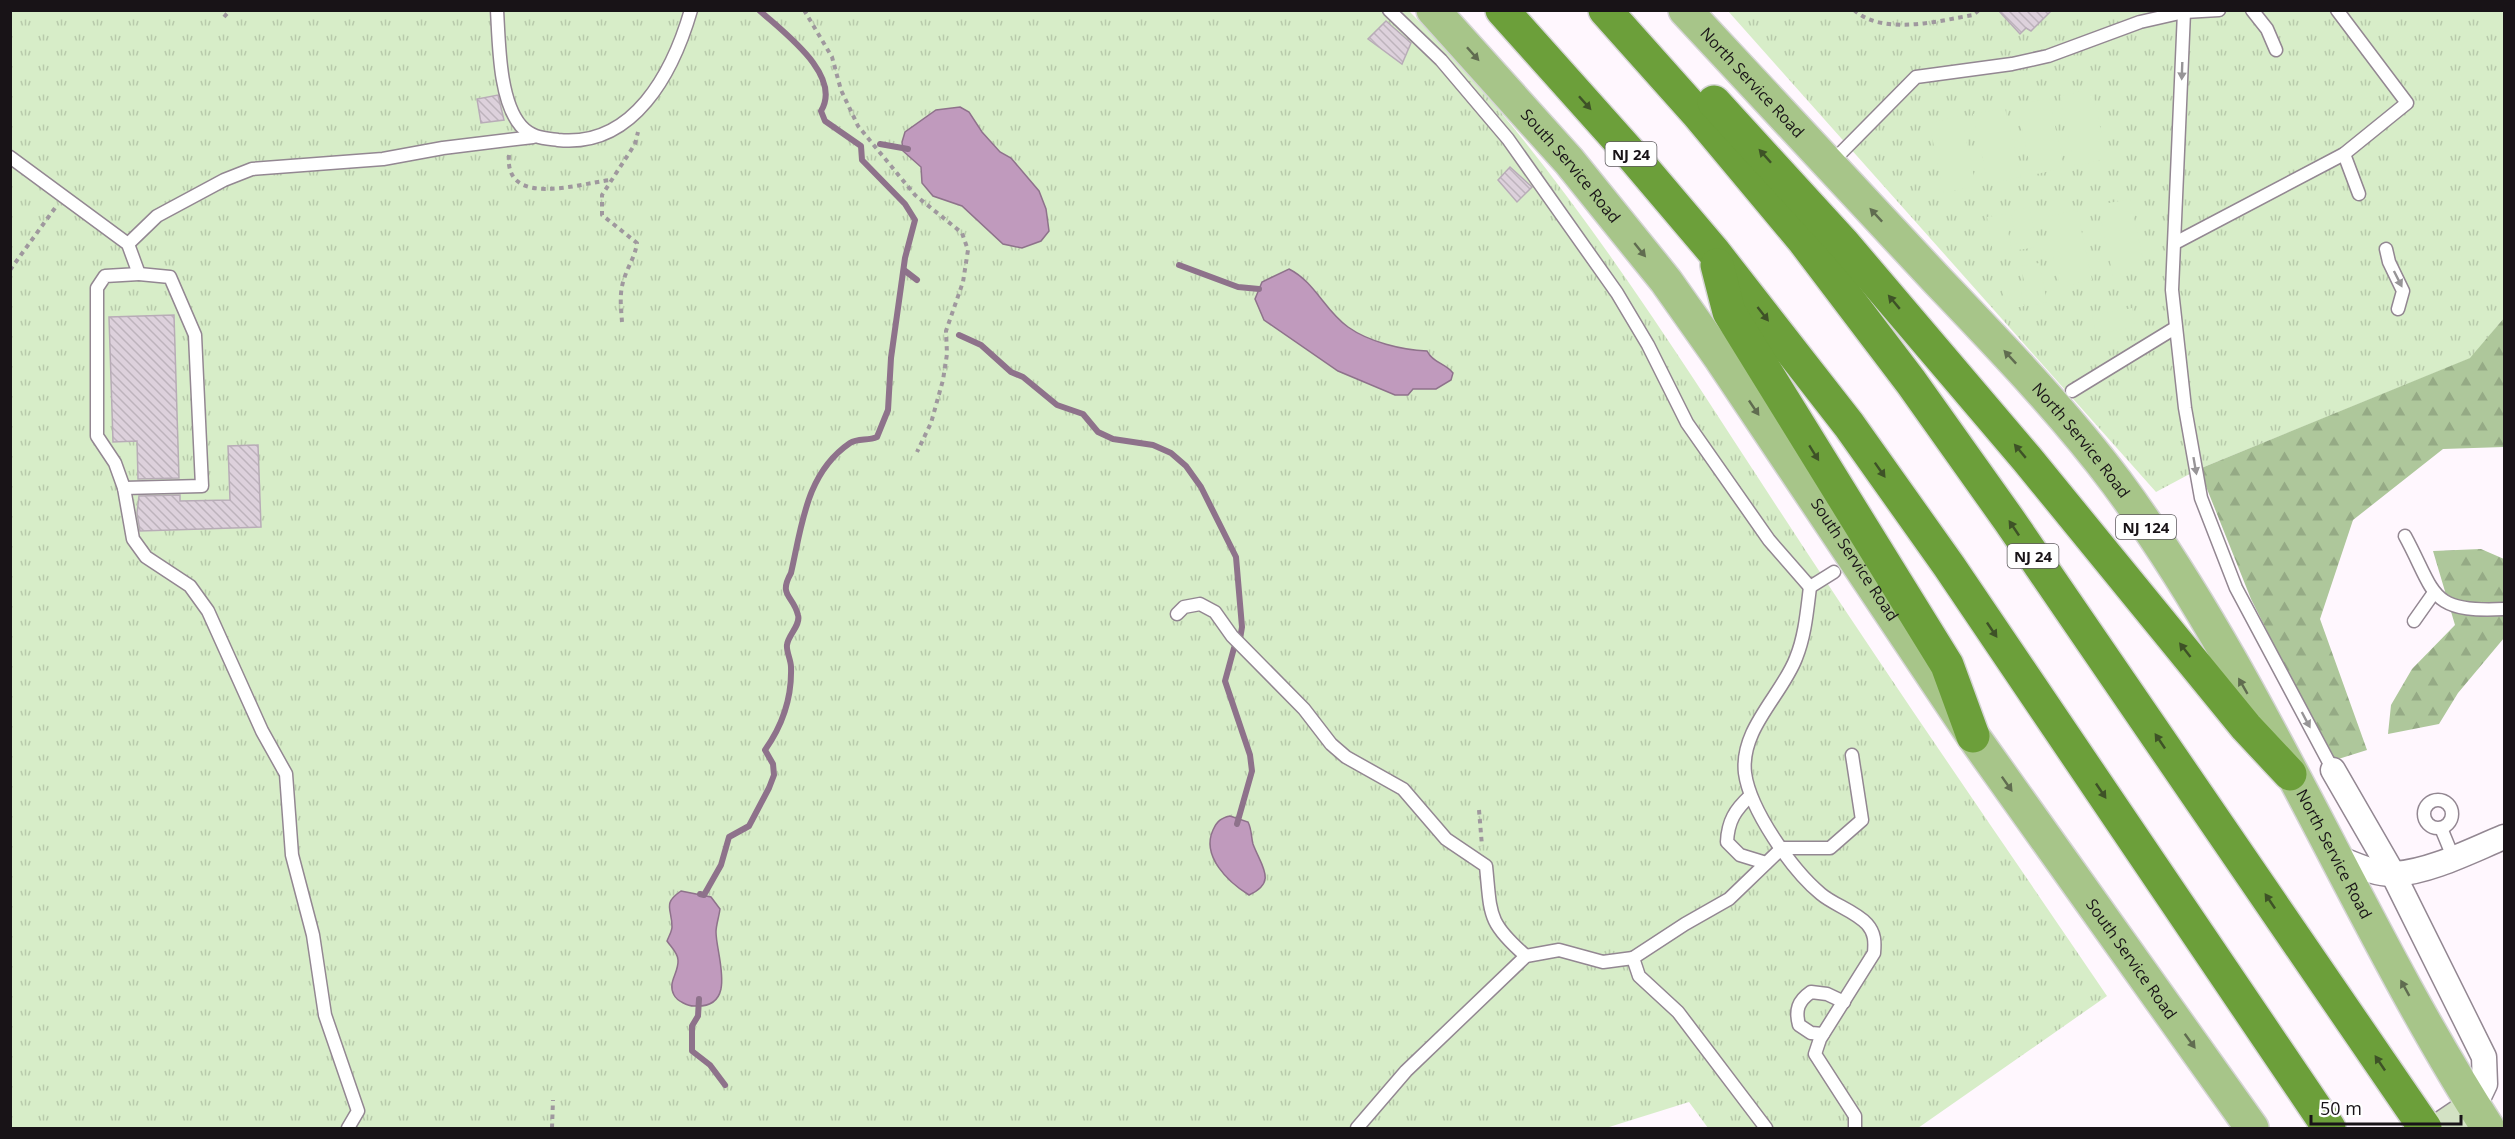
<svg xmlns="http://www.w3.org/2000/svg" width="2515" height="1139" font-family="'Open Sans',sans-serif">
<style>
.grass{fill:url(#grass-tufts)}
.forest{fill:url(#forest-firs)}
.garden{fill:#d7edc8}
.water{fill:#c09abd;stroke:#8e728b;stroke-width:1.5}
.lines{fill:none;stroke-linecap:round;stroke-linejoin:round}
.stream{stroke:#8e728b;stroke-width:6}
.building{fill:url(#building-back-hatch);stroke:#b8acb7;stroke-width:1.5}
.lane-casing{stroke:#938792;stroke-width:15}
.street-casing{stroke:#938792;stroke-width:27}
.secondary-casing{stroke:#938792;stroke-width:36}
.primary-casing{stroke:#d5d5d5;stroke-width:36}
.highway-casing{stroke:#d5d5d5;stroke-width:36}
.path{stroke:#9f989e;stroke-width:4;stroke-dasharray:4.5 4.5;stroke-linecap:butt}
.lane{stroke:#fff;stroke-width:12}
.street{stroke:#fff;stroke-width:24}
.secondary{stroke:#d3e2c4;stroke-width:33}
.primary{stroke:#a7c589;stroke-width:33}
.highway{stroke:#6c9f3a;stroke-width:33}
.oneway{fill:#606c50}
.oneway2{fill:#979597}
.oneway3{fill:#3e5227}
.labels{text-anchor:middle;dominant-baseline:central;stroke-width:5;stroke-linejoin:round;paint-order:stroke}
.shield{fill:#fff;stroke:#5d5a5d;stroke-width:1.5}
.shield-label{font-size:15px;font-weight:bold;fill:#181317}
.street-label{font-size:16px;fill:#181317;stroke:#fff}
</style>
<defs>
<pattern id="grass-tufts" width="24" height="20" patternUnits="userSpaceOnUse" patternTransform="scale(1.5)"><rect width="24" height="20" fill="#d7edc8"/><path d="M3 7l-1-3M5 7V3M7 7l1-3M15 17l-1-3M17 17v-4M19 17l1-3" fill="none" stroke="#b8caab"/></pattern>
<pattern id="forest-firs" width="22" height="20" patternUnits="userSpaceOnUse" patternTransform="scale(1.5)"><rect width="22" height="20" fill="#aec79b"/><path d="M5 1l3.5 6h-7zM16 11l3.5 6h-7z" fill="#95aa85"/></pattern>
<pattern id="building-back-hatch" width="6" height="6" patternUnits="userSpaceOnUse" patternTransform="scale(1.5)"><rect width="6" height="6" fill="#ddd1dc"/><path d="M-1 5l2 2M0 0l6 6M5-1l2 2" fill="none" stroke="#bdb3bc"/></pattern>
</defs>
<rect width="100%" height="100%" fill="#fff7fe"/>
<!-- grass -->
<g class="grass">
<path d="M 10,11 L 1409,11 C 1566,169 1682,363 1804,548 C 1903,699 2006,847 2107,996 L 1918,1128 L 1708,1128 L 1689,1102 L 1606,1128 L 11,1128 Z"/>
<path d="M 1728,11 L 2504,11 L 2504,318 L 2471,358 L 2199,469 L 2156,492 Z"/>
</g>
<!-- forest -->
<g class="forest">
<path d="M 2504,318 L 2504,447 L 2443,449 L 2353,520 L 2320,619 L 2367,750 L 2332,761 L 2251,599 L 2199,469 L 2470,358 Z"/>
<path d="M 2481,549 L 2504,559 L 2504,638 L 2458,693 L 2439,724 L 2388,734 L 2391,705 L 2412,669 L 2455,625 L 2433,551 Z"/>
</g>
<!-- garden -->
<g class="garden">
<path d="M 2092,89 L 2107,159 L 2075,166 L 2060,96 Z"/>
<path d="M 2049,98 L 2064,168 L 2032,175 L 2017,105 Z"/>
<path d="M 2005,108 L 2021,177 L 1988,184 L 1973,114 Z"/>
<path d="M 1961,116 L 1976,186 L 1944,193 L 1929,123 Z"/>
<path d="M 2130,199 L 2145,269 L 2113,276 L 2098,205 Z"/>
<path d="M 2029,207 L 2037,247 L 2018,250 L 2011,211 Z"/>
<path d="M 2077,210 L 2092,280 L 2060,287 L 2045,217 Z"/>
<path d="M 2005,214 L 2012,253 L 1994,257 L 1987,217 Z"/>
<path d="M 2039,263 L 2047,302 L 2029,306 L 2021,266 Z"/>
<path d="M 2016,267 L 2024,306 L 2006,310 L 1998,270 Z"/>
<path d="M 2132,308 L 2135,327 L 2096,334 L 2092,316 Z"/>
</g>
<!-- water -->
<g class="water">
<path d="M 960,107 L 969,112 L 982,132 L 1000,152 L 1011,158 L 1039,191 L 1046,209 L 1049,231 L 1041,241 L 1022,248 L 1003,244 L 962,206 L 933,196 L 922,183 L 921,167 L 903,151 L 902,142 L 905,132 L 936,110 Z"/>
<path d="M 1289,269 C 1315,282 1325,311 1348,327 C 1369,342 1402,350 1427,351 C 1433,363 1445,363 1453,373 L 1451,380 L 1436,389 L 1413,389 L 1408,395 L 1395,395 L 1338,371 L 1264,320 L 1255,299 L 1262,282 Z"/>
<path d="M 1230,816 L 1248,822 C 1252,830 1251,837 1253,844 C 1261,866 1278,882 1249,895 C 1228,882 1201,856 1213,830 C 1217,821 1221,818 1230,816 Z"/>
<path d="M 681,891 L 711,897 L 720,909 C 719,917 716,925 716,932 C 716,955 739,1009 694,1006 C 688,1006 677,1001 674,995 C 667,982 679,973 678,960 C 678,953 671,947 667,941 C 669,936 672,931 672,927 C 672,908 662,904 681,891 Z"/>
</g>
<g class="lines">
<!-- stream -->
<g class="stream">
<path d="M 880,144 L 908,149"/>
<path d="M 1179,265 L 1238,287 L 1259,289"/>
<path d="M 904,270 L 917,280"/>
<path d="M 959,335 L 981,345 L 1011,372 L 1023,377 L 1057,405 L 1083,414 L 1098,432 L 1113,439 L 1153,445 L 1171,453 L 1186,466 L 1201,487 L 1236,557 L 1242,627 L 1240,639"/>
<path d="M 1234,648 L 1225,681 L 1250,755 L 1252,771 L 1237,824"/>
<path d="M 700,894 L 704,895 L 721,865 L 729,837 L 749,826 L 769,788 L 774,775 L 773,764 L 765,750 C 782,726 792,697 791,667 C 791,660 786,651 787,645 C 788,635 801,625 798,615 C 793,595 778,596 791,573 C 802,525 806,473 850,443 C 858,438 868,441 877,437 L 888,410 L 891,358 L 905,258 L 915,220 L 905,204 L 862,160 L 861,146 L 825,121 L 821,111 C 843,75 783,32 759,10"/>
<path d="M 699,999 L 698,1016 L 692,1026 L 692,1051 L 710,1065 L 725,1085"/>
</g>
</g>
<!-- building -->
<g class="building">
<path d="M 1998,10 L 2052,10 L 2031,31 L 2026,28 L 2020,34 Z"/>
<path d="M 1386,21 L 1411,43 L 1402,64 L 1368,39 Z"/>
<path d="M 498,95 L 504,120 L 481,123 L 477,99 Z"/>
<path d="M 1510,167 L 1532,187 L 1517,202 L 1498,180 Z"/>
<path d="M 174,315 L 179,478 L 138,479 L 137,441 L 113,442 L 109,317 Z"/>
<path d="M 258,445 L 261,527 L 140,531 L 137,513 L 139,496 L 180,495 L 180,501 L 230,500 L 228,446 Z"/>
</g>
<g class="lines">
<!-- lane casing -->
<g class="lane-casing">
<g id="lane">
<path d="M 497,10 C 499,43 499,101 521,126 C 532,138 543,138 558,140 C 634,148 673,72 691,10"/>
<path d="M 1389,10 L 1441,60 L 1508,139 L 1617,293 L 1648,345 L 1687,423 L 1769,540 L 1810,587 L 1834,572"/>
<path d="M 2252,10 L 2267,29 L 2276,50"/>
<path d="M 2184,12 L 2172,290 L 2185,408 L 2201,498 L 2236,588 L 2333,770"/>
<path d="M 2344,154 L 2359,194"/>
<path d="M 10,157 L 128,244 L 139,274 L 105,276 L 97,288 L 97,436 L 115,463 L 124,488 L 133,539 L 146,557 L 190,586 L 208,611 L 262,731 L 286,774 L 292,855 L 313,935 L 325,1015 L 358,1111 L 348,1128"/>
<path d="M 1830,164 L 1916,77 L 2012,64 L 2048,56 L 2140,22 L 2184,12 L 2219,10"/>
<path d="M 2175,243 L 2344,154 L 2407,103 L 2337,10"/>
<path d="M 128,244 L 157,216 L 224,180 L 252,169 L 383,159 L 443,148 L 533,137"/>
<path d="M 2386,249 L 2389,262 L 2403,291 L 2398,309"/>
<path d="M 2072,391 L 2175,328"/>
<path d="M 124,488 L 202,486 L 195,335 L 170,277 L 139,274"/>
<path d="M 2405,536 C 2436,593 2428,613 2504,609"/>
<path d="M 1810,587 C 1807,611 1805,636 1796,658 C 1782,695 1740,729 1745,773 C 1750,810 1792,870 1821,894 C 1834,905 1855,911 1867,924 C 1875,933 1875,942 1874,953 L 1820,1039 L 1815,1054 L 1855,1116 L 1855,1128"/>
<path d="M 1177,614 L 1184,607 L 1200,604 L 1215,612 L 1232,636 L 1304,709 L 1331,744 L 1346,757 L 1403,789 L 1446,839 L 1486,866 C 1491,915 1487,922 1526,956"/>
<path d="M 2414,621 L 2433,594"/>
<path d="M 1750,796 C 1735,810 1728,821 1727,842 L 1740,855 L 1766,863"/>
<circle cx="2438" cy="814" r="14"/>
<path d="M 2441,828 L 2453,857"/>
<path d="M 1823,1034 L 1811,1033 L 1799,1025 C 1795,1010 1798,1001 1811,992 L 1827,994 L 1844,1002"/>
<path d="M 1357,1128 L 1406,1071 L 1526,956 L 1559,950 L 1603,962 L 1633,958"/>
<path d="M 1766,1128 L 1678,1012 L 1639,976 L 1633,958 L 1685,924 L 1729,899 L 1782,848 L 1830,848 L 1862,820 L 1852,755"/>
</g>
</g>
<!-- street casing -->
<g class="street-casing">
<g id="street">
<path d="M 2333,770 L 2393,874 L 2484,1057 L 2485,1084 L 2474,1107"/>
<path d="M 2333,856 C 2351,863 2375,875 2395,874 C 2432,871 2470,851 2504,837"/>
</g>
</g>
<!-- secondary casing -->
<g class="secondary-casing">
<path id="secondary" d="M 2443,1128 L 2474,1107"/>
</g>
<!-- primary casing -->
<g class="primary-casing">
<g id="primary">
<path id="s1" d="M 1433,10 L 1569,161 L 1666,281 L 1721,359 L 1973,736 L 2252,1128"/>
<path id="s2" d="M 1685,10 C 1769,100 1853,190 1937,280 C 1999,345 2063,411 2117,483 C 2263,681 2355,921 2488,1128"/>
</g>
</g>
<!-- highway casing -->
<g class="highway-casing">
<g id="highway">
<path d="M 1502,10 L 1630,153 L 1714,252 L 1849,425 L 1949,566 L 2329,1128"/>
<path d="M 1605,10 L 1697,113 L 1804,241 L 1911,382 L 2009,520 L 2425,1128"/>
<path d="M 1714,102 L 1844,244 L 2027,459 L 2246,727 L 2290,774"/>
<path d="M 1717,265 L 1729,312 L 1947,665 L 1973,736"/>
</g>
</g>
<!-- path -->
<g class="path">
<path d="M 804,10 L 832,57 L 841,90 L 858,126 L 915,195 L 962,233 L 968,250 L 963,282 L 946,331 L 947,354 L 943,380 L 931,423 L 917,452"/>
<path d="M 1854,10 C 1883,36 1938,21 1973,15 L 1979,10"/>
<path d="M 224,17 L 230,10"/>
<path d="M 509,155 C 504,208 578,184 610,180"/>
<path d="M 10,270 L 55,208"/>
<path d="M 622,322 C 621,308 619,293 624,279 C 628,266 635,257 637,243 L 602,215 L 602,195 L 635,144 L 638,132"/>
<path d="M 1479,810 L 1482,846"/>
<path d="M 552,1128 L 553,1100"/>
</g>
<!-- lane -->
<use href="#lane" class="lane"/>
<!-- street -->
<use href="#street" class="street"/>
<!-- secondary -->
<use href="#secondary" class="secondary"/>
<!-- primary -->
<use href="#primary" class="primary"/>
<!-- highway -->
<use href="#highway" class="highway"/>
</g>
<!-- one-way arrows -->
<defs><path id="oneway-solid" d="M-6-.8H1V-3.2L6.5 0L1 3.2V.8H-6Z" transform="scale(1.5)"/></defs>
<g class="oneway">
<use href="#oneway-solid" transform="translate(1473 54) rotate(48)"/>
<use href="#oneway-solid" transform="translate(1876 215) rotate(-133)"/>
<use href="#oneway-solid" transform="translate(1640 250) rotate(51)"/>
<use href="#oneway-solid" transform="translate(2010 357) rotate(-133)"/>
<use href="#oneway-solid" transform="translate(1754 408) rotate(56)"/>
<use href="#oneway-solid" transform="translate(2243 686) rotate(-120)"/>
<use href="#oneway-solid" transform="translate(2007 784) rotate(55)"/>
<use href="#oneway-solid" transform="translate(2405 988) rotate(-119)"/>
<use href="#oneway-solid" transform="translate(2190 1041) rotate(54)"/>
</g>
<g class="oneway2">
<use href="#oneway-solid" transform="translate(2182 71) rotate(92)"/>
<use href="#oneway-solid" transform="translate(2398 279) rotate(63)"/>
<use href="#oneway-solid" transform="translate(2195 466) rotate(80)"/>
<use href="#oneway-solid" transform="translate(2306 720) rotate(62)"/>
</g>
<g class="oneway3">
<use href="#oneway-solid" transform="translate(1585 103) rotate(48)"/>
<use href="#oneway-solid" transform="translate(1765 156) rotate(-132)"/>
<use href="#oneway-solid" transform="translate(1894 302) rotate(-130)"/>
<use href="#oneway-solid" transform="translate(1763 314) rotate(52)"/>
<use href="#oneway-solid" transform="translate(2020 451) rotate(-130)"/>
<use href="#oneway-solid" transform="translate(1814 453) rotate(58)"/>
<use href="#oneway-solid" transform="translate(1880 470) rotate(55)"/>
<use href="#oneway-solid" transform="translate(2014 528) rotate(-124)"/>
<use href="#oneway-solid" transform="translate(1992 630) rotate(56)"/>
<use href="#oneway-solid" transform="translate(2185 650) rotate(-128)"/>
<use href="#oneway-solid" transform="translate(2160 741) rotate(-124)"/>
<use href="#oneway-solid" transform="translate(2101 791) rotate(56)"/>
<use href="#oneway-solid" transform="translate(2270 901) rotate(-124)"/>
<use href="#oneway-solid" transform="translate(2380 1063) rotate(-124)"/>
</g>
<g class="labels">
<!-- shield labels -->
<g class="shield">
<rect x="1605.5" y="142" width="51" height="24" rx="4.5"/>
<rect x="2116" y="515" width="60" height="24" rx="4.5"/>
<rect x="2007.5" y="544" width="51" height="24" rx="4.5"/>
</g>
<g class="shield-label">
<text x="1631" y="154">NJ 24</text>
<text x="2146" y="527">NJ 124</text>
<text x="2033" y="556">NJ 24</text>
</g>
<!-- street labels -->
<g class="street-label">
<text stroke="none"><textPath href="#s2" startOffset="99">North Service Road</textPath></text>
<text stroke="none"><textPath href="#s1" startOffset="208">South Service Road</textPath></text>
<text stroke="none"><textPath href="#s2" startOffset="585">North Service Road</textPath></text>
<text stroke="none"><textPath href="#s1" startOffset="694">South Service Road</textPath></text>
<text stroke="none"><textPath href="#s2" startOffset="1071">North Service Road</textPath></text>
<text stroke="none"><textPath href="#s1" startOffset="1180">South Service Road</textPath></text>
</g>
</g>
<!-- border -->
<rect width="2515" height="1139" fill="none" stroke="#181317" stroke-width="24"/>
<!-- scale -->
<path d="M2311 1115v9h150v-9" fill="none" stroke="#181317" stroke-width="3"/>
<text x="2320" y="1115" font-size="18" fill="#181317" stroke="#ffffff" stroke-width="4.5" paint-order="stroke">50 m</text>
</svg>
